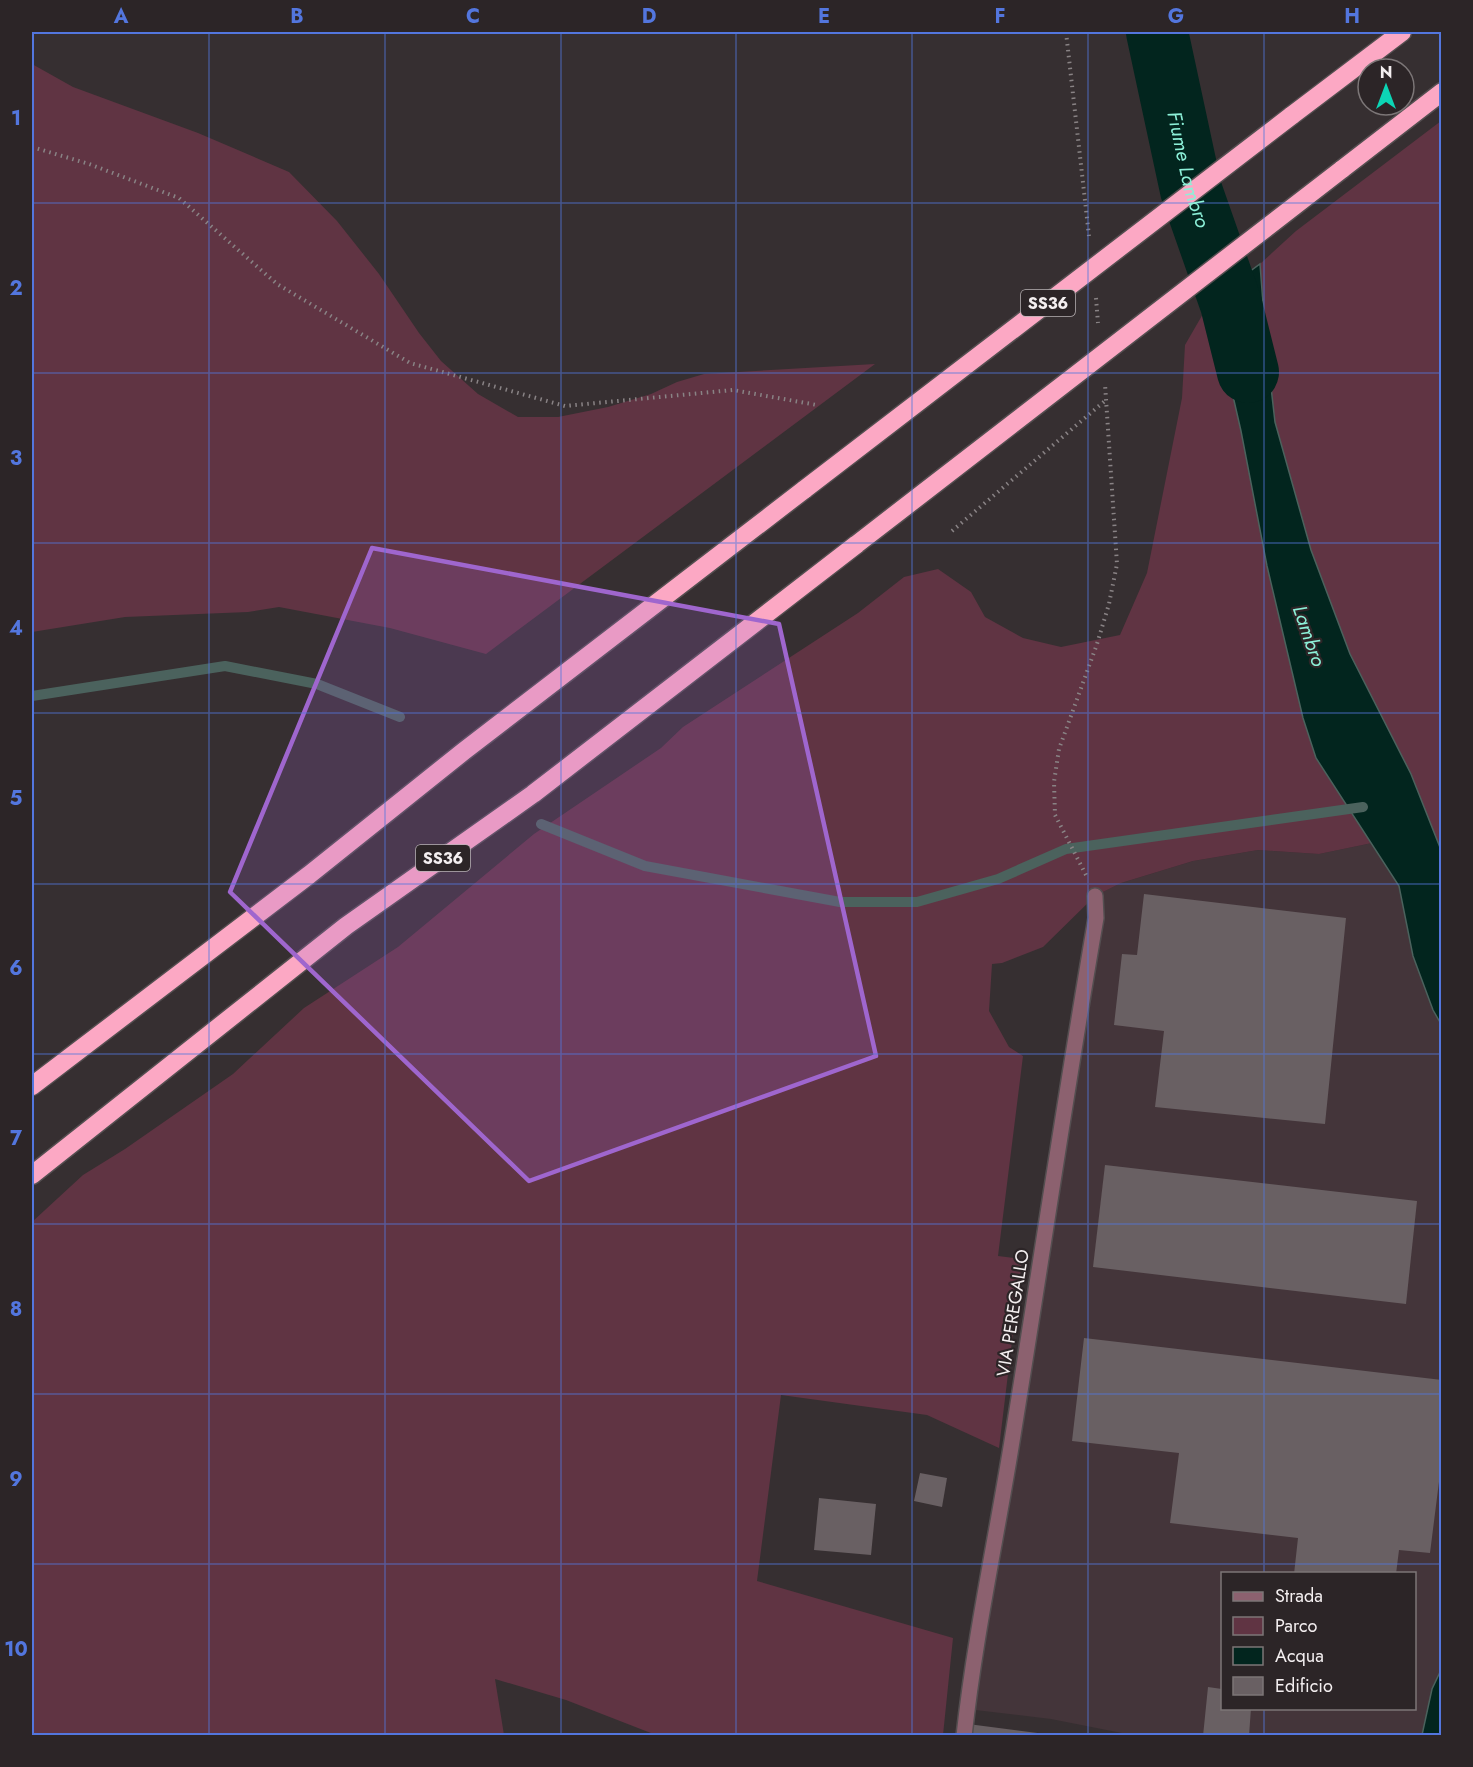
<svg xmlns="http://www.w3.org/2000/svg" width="1473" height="1767" font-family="Jost,sans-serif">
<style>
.built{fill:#44353a;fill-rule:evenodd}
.green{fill:#603443}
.water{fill:#02251e;stroke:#4b625d;stroke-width:1.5}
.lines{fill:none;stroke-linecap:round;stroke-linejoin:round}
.stream{stroke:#4b625d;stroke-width:10}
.river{stroke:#02251e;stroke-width:62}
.building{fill:#696063}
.street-casing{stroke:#544e50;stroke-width:18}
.highway-casing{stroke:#544e50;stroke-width:21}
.path{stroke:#898385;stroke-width:4;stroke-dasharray:1.5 4.5;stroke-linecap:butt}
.street{stroke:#8c616f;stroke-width:15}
.highway{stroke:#fca8c4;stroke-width:18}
.highway-bridge-casing{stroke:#544e50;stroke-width:21;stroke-linecap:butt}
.highway-bridge{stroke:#fca8c4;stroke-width:18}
.marked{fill:#9f66ce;fill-opacity:0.2;stroke:#9f66ce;stroke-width:4.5;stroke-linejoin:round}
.grid{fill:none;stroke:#5376de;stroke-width:1.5;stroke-opacity:0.55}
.labels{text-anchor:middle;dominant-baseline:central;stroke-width:4.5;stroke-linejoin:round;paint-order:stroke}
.shield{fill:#2c2527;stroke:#b8b2b4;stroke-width:1.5}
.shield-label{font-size:16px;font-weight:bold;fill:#f4eff0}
.street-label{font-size:18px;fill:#f4eff0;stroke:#2c2527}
.water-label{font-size:20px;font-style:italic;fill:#8cf0d8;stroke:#2c2527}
.neatline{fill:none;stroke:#5376de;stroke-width:2}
.grid-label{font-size:20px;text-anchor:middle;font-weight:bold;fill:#5376de}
</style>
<rect width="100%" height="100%" fill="#362f31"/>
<!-- built -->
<path class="built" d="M 1372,843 L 1399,886 L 1413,956 L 1433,1010 L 1441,1024 L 1442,1670 L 1432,1689 L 1422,1735 L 1132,1735 L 1051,1719 L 967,1709 L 1095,896 L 1121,883 L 1193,861 L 1258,850 L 1319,854 ZM 1222,1574 L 1414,1574 L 1414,1708 L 1222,1708 Z"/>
<!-- green -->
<g class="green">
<path d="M 32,64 L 73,87 L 198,133 L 289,172 L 337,221 L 379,274 L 419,333 L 441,361 L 478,394 L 518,417 L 558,417 L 608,407 L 651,394 L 677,382 L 704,374 L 875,364 L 486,654 L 390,628 L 279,607 L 248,612 L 125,617 L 32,632 Z"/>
<path d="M 1441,121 L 1441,850 L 1411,774 L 1350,654 L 1311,551 L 1275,422 L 1266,343 L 1260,264 L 1296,231 Z"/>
<path d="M 1211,300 L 1241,431 L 1267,566 L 1303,718 L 1316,758 L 1372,843 L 1319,854 L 1258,850 L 1193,861 L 1121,883 L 1095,896 L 1043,947 L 1002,963 L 992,964 L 989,1011 L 1009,1047 L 1023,1056 L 998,1256 L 1022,1259 L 999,1448 L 927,1415 L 781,1395 L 757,1581 L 953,1638 L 943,1735 L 656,1735 L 566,1700 L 495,1679 L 504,1735 L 32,1736 L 32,1222 L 83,1175 L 125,1149 L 233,1074 L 304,1008 L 398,947 L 534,834 L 661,748 L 683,727 L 858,613 L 904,577 L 938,569 L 971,592 L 985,617 L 1023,638 L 1061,647 L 1120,635 L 1147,573 L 1182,398 L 1185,345 Z"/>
</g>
<!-- water -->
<g class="water">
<path d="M 1260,264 L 1266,343 L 1275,422 L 1311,550 L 1350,654 L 1411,774 L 1441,850 L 1441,1024 L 1433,1010 L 1413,956 L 1399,886 L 1316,758 L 1303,718 L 1267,566 L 1241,431 L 1211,300 Z"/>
<path d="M 1441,1670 L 1441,1735 L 1422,1735 L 1432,1689 Z"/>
</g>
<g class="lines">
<!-- stream -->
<g class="stream">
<path d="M 32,696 L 225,666 L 317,684 L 400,717"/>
<path d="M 541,824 L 645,866 L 840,902 L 917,902 L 998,879 L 1066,849 L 1363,807"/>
</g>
<!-- river -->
<path class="river" id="s1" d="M 1157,32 L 1191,190 L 1231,304 L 1248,372"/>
</g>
<!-- building -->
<g class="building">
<path d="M 1144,894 L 1346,918 L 1325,1124 L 1155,1107 L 1164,1031 L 1114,1025 L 1122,954 L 1137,955 Z"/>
<path d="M 1105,1165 L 1417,1201 L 1406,1304 L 1093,1267 Z"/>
<path d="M 1084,1338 L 1442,1380 L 1442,1458 L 1430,1553 L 1399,1550 L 1396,1574 L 1294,1574 L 1298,1538 L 1170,1523 L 1179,1453 L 1072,1441 Z"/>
<path d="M 920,1473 L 947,1478 L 942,1507 L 914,1501 Z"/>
<path d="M 819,1498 L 876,1504 L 871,1555 L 814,1550 Z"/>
<path d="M 1208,1687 L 1222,1689 L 1222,1708 L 1251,1708 L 1249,1736 L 1203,1736 Z"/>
<path d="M 968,1724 L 1045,1734 L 1045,1736 L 966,1736 Z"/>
</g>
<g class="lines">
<!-- street casing -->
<g class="street-casing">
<path id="street" d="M 964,1736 C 975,1635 997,1535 1013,1435 C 1041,1263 1066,1090 1096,918 L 1095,896"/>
</g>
<!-- highway casing -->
<g class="highway-casing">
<g id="highway">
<path d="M 1291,116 L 1402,32"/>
<path d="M 1341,170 L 1442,92"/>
<path d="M 32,1086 L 309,875 L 464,751 L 805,489"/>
<path d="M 32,1175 L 346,926 L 533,794 L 857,544"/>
</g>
</g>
<!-- path -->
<g class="path">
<path d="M 1066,32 L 1089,236"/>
<path d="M 32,147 L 89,164 L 179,198 L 277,284 L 410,363 L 565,406 L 733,390 L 817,405"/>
<path d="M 1096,298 L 1098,323"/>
<path d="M 952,531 L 1106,400"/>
<path d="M 1086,875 L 1055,815 L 1054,782 L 1059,749 L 1097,644 L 1109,604 L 1117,564 L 1105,384"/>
</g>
<!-- street -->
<use href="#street" class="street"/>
<!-- highway -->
<use href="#highway" class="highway"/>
<!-- highway-bridge casing -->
<g class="highway-bridge-casing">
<g id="highway-bridge">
<path d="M 805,489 L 1291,116"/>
<path d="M 857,544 L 1341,170"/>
</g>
</g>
<!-- highway-bridge -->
<use href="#highway-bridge" class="highway-bridge"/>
</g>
<!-- marked area -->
<path class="marked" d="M 372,548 L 779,624 L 876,1056 L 529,1181 L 230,892 Z"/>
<!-- grid -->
<path class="grid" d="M 209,32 L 209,1736M 385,32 L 385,1736M 561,32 L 561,1736M 736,32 L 736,1736M 912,32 L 912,1736M 1088,32 L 1088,1736M 1264,32 L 1264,1574M 32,203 L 1442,203M 32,373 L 1442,373M 32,543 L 1442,543M 32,713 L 1442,713M 32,884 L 1442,884M 32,1054 L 1442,1054M 32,1224 L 1442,1224M 32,1394 L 1442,1394M 32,1564 L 1442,1564M 1264,1708 L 1264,1736"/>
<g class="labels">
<!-- shield labels -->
<g class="shield">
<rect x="1021" y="290" width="54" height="26" rx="4.5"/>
<rect x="416" y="845" width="54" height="26" rx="4.5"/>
</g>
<g class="shield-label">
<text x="1048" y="303">SS36</text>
<text x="443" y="858">SS36</text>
</g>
<!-- street labels -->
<g class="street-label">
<text transform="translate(1013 1313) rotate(-81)">VIA PEREGALLO</text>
</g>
<!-- water labels -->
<g class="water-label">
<text stroke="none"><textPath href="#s1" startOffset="141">Fiume Lambro</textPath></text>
<text transform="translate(1309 636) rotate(71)">Lambro</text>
</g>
</g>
<!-- border -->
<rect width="1473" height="1767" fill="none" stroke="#2c2527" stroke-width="66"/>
<!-- legend -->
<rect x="1221" y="1572" width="195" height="138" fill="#2c2527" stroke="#7c7677" stroke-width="1.5"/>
<rect x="1233" y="1592" width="30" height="9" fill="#8c616f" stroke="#7c7677" stroke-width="1.5"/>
<text x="1275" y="1602" font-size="18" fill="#f4eff0">Strada</text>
<rect x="1233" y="1617" width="30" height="18" fill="#603443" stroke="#7c7677" stroke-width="1.5"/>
<text x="1275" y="1632" font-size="18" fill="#f4eff0">Parco</text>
<rect x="1233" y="1647" width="30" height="18" fill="#02251e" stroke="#7c7677" stroke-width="1.5"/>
<text x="1275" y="1662" font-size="18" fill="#f4eff0">Acqua</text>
<rect x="1233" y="1677" width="30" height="18" fill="#696063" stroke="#7c7677" stroke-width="1.5"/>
<text x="1275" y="1692" font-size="18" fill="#f4eff0">Edificio</text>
<!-- north arrow -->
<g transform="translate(1386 87)"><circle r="28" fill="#2c2527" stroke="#7c7677" stroke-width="1.5"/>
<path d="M0-4.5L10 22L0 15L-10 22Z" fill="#0cd5b5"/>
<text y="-9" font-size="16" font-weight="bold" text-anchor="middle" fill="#f4eff0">N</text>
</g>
<rect x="33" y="33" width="1407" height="1701" class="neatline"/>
<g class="grid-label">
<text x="121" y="23">A</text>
<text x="297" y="23">B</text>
<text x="473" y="23">C</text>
<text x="649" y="23">D</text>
<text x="824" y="23">E</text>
<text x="1000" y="23">F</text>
<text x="1176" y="23">G</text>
<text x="1352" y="23">H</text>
<text x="16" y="125">1</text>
<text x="16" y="295">2</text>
<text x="16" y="465">3</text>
<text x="16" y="635">4</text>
<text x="16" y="805">5</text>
<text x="16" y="975">6</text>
<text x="16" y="1145">7</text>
<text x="16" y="1316">8</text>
<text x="16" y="1486">9</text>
<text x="16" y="1656">10</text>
</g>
</svg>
